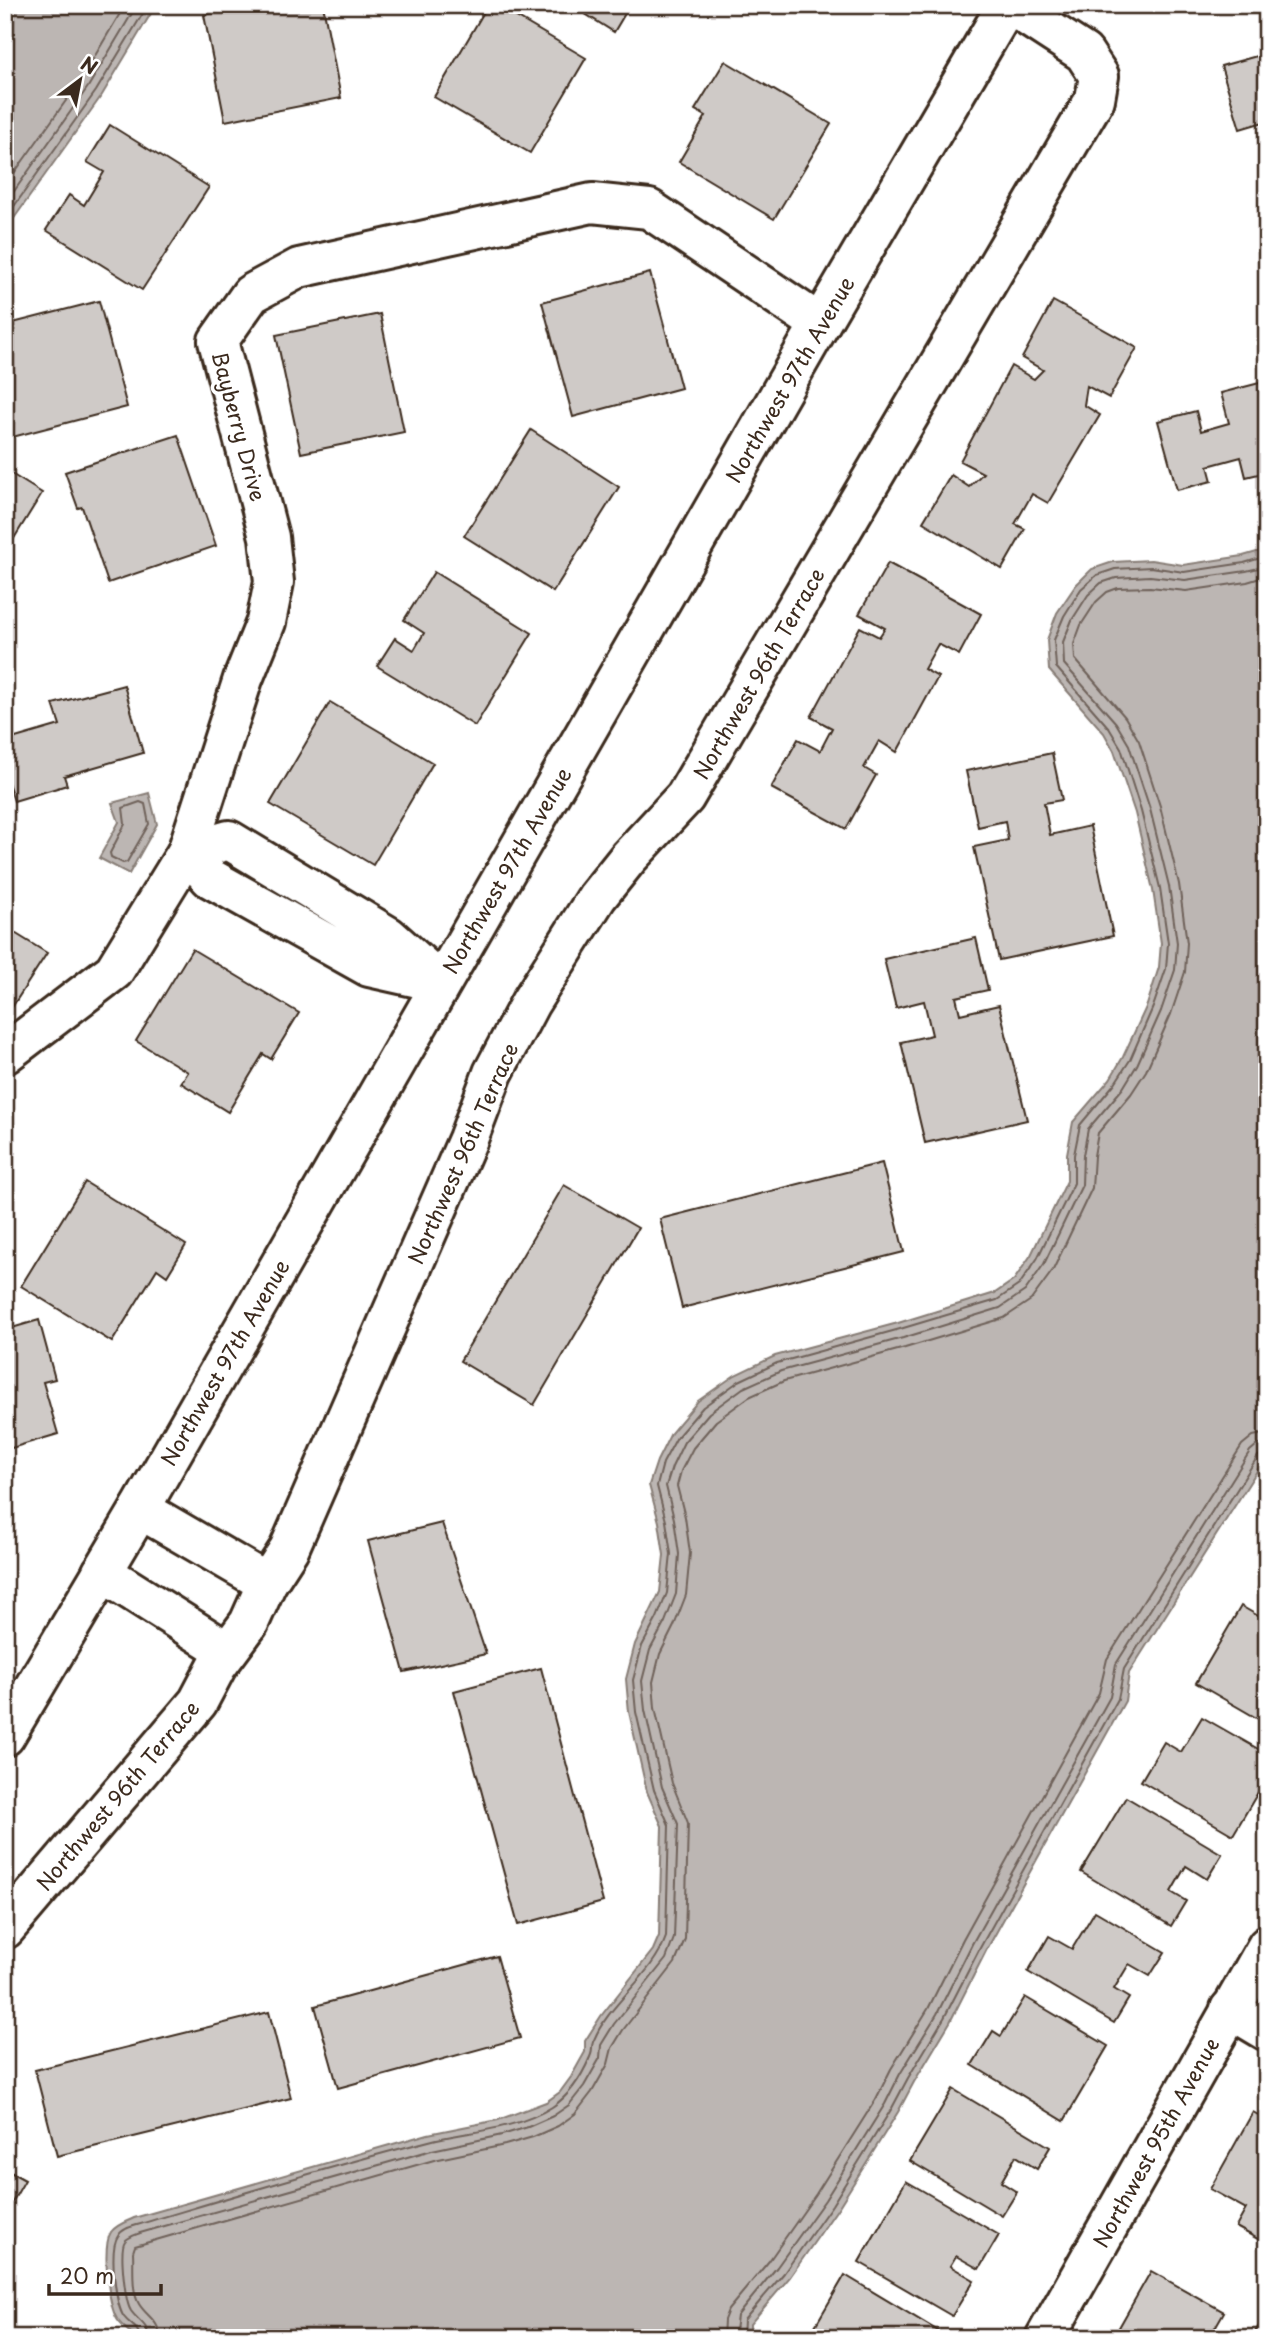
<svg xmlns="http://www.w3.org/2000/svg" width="1272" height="2343" font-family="'Playpen Sans',sans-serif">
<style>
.water{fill:#bcb6b3;stroke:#887e77;stroke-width:2}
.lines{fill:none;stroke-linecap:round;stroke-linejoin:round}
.shore{stroke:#6f625a;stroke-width:2}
.building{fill:#cfcac7;stroke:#3b2a1e;stroke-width:2}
.minor-casing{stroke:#3b2a1e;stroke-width:44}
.minor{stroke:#fff;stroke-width:38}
.labels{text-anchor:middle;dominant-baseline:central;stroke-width:7;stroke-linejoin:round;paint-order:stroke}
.street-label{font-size:21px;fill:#3b2a1e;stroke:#fff}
</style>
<rect width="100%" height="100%" fill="#fff"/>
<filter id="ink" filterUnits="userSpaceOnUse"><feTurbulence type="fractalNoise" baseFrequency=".0143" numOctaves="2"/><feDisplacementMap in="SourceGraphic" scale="14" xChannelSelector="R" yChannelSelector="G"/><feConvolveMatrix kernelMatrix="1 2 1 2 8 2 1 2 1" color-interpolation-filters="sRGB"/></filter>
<g filter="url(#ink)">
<!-- water -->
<g class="water">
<path d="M 5,5 L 156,5 L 102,95 L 5,231 Z"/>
<path d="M 1267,549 L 1267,1455 L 1129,1673 L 1125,1701 L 986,1951 L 950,2022 L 914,2082 L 898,2112 L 838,2208 L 790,2277 L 750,2324 L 750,2338 L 136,2338 C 130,2332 121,2326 117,2319 C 108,2304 102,2246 111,2232 C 117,2224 126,2222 134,2218 L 428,2134 L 498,2120 L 546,2102 L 560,2092 L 571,2077 L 585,2052 L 585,2041 L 601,2016 L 653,1950 L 659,1936 L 662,1826 L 647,1792 L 629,1712 L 626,1679 L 635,1644 L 660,1592 L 664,1555 L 659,1522 L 649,1485 L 657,1461 L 671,1433 L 698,1401 L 735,1375 L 775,1356 L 898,1323 L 995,1293 L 1014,1280 L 1031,1255 L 1067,1181 L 1067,1154 L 1073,1122 L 1110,1079 L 1123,1057 L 1147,1005 L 1159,967 L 1161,943 L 1153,890 L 1135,813 L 1114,751 L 1104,733 L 1049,670 L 1047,640 L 1057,613 L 1076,585 L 1092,569 L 1113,562 L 1151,560 L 1183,565 L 1243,556 Z"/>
<path d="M 149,793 L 157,824 L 129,874 L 99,858 L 119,822 L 112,803 Z"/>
</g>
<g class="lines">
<!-- shore -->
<g class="shore">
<path d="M 5,186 L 80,81 L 125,5"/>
<path d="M 5,204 L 88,87 L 137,5"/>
<path d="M 5,219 L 96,91 L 148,5"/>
<path d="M 140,802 L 145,804 L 149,824 L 127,862 L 123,863 L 111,857 L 110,853 L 125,824 L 123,808 Z"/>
<path d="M 140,2338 C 139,2327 130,2325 124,2317 C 115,2305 109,2248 118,2236 C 122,2229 130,2227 137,2225 C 234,2196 331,2166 429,2141 C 469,2131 516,2130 552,2107 C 569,2096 582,2076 590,2057 C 593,2052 591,2047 593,2042 C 609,2002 652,1977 666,1937 L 669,1825 L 654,1790 L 636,1712 L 633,1680 L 642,1646 L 657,1618 L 667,1593 L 671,1554 L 666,1521 L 657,1486 L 663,1463 L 677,1437 L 703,1407 L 739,1381 L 777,1363 L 900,1329 L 997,1300 L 1019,1285 L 1037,1259 L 1074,1183 L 1074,1155 L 1080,1125 L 1115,1083 L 1130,1060 L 1153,1007 L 1166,969 L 1168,943 L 1160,888 L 1141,811 L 1121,748 L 1109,728 L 1056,667 L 1054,640 L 1064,616 L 1081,589 L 1097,575 L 1115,569 L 1151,567 L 1184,572 L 1244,563 L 1267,556"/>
<path d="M 149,2338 C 148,2324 138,2321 131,2311 C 125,2302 119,2249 125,2241 C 128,2237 135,2235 140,2233 L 432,2150 L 502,2135 L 528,2127 L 553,2116 L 569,2105 L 584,2086 L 600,2058 L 601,2045 L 614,2024 L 666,1959 L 674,1938 L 678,1824 L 662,1787 L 645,1710 L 642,1681 L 650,1650 L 665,1622 L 676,1594 L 679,1554 L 674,1519 L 666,1486 L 672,1467 L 684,1442 L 709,1413 L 743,1388 L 781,1371 L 903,1338 L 1000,1308 L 1025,1291 L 1044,1264 L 1082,1185 L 1083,1155 L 1088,1129 L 1123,1088 L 1137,1065 L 1161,1011 L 1175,970 L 1177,943 L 1169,886 L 1150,809 L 1129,745 L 1116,723 L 1064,664 L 1063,642 L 1072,620 L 1088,595 L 1101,583 L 1116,578 L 1150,576 L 1185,580 L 1246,571 L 1267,566"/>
<path d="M 160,2338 C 159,2320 147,2317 139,2304 C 131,2291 134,2267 133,2252 L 135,2246 L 434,2160 L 505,2145 L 533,2137 L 558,2126 L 575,2114 L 592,2092 L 608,2064 L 612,2048 L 623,2030 L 675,1963 L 685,1939 L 688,1823 L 672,1783 L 655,1708 L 653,1682 L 660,1654 L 674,1626 L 686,1595 L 690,1553 L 685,1517 L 677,1486 L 681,1471 L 693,1448 L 716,1421 L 749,1397 L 784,1381 L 905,1348 L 1004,1318 L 1031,1300 L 1053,1270 L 1092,1188 L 1094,1156 L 1098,1133 L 1131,1094 L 1146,1071 L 1171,1014 L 1185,972 L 1187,943 L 1179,884 L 1160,806 L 1139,741 L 1125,717 L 1075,659 L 1074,644 L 1081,625 L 1096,602 L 1107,592 L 1118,588 L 1150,587 L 1186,591 L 1247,582 L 1267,576"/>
<path d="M 723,2338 L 724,2320 L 728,2310 L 769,2261 L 816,2194 L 876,2099 L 891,2069 L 928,2009 L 963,1939 L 1099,1693 L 1107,1659 L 1242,1445 L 1253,1436 L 1267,1433"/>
<path d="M 734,2338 L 737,2316 L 777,2267 L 825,2200 L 885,2104 L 900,2074 L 937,2014 L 972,1944 L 1110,1697 L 1116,1664 L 1250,1451 L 1257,1445 L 1267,1444"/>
<path d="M 743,2338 L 744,2320 L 784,2273 L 832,2205 L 892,2108 L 908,2078 L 944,2018 L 980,1948 L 1118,1699 L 1124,1669 L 1258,1456 L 1267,1452"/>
</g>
</g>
<!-- building -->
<g class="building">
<path d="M 258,5 L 323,5 L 341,98 L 225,121 L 204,15 Z"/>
<path d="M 488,5 L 496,5 L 586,58 L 530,153 L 434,97 Z"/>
<path d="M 571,5 L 630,5 L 614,32 Z"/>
<path d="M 1264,54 L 1267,64 L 1267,121 L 1240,129 L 1221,66 Z"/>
<path d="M 725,61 L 831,124 L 774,219 L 679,162 L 706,116 L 695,110 Z"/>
<path d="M 110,125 L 209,187 L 142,290 L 46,230 L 69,195 L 84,205 L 104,172 L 87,162 Z"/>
<path d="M 650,273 L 681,388 L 573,417 L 542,302 Z"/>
<path d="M 99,301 L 127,407 L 5,439 L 5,325 Z"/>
<path d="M 1053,301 L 1137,348 L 1109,398 L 1087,386 L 1084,405 L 1100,415 L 1048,503 L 1032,494 L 1015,524 L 1025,529 L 1002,569 L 923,522 L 951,475 L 969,487 L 983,473 L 960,461 L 1011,366 L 1034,379 L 1043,370 L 1022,358 Z"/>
<path d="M 380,314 L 404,432 L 301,453 L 276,335 Z"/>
<path d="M 1267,381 L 1267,472 L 1246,477 L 1241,457 L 1208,466 L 1212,481 L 1177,490 L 1158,421 L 1196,411 L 1201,431 L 1229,423 L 1221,393 Z"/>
<path d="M 531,430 L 619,487 L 553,592 L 464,536 Z"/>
<path d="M 178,435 L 216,546 L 108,583 L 82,507 L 78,508 L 65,472 Z"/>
<path d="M 5,470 L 42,493 L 5,553 Z"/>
<path d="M 888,563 L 981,614 L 959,655 L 938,644 L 924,669 L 938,677 L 897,752 L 879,741 L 864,768 L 876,775 L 846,829 L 771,788 L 798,739 L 820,751 L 832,728 L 811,717 L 860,627 L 879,637 L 885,628 L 859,614 Z"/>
<path d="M 434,572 L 532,633 L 475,726 L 377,666 L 395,638 L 414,650 L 424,633 L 404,620 Z"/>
<path d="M 124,685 L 143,753 L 64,776 L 67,785 L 14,801 L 5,773 L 5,741 L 60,725 L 53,704 Z"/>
<path d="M 330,702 L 433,763 L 373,865 L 270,804 Z"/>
<path d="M 1052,753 L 1062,800 L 1044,803 L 1050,835 L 1090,826 L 1113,936 L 999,960 L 974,847 L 1008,840 L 1005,821 L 978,827 L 966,771 Z"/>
<path d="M 5,927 L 47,953 L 5,1018 Z"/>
<path d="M 976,938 L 988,990 L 956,997 L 960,1014 L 999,1005 L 1027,1120 L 925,1143 L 901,1042 L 932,1035 L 924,1001 L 896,1008 L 884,959 Z"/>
<path d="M 192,949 L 299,1013 L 271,1059 L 263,1054 L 228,1112 L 181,1083 L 188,1072 L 136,1041 Z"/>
<path d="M 882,1163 L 904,1252 L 682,1308 L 660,1219 Z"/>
<path d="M 85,1182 L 186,1245 L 167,1276 L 157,1269 L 112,1342 L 21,1286 Z"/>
<path d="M 564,1185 L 638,1228 L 534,1405 L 460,1361 Z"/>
<path d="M 39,1320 L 55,1379 L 43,1382 L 58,1434 L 5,1450 L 5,1330 Z"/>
<path d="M 442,1523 L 486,1654 L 404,1672 L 368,1541 Z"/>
<path d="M 1267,1572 L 1267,1593 L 1258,1588 Z"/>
<path d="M 1241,1606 L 1267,1621 L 1267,1724 L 1196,1683 Z"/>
<path d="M 541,1668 L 603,1902 L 518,1925 L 454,1691 Z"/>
<path d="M 1202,1717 L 1267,1754 L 1267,1777 L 1233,1835 L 1141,1781 L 1164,1742 L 1181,1752 Z"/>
<path d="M 1126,1797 L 1222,1854 L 1207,1879 L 1186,1866 L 1171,1892 L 1186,1901 L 1171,1926 L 1081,1872 Z"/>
<path d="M 1095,1911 L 1165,1952 L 1150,1976 L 1129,1964 L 1114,1989 L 1129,1998 L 1114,2023 L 1028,1972 L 1049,1936 L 1072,1949 Z"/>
<path d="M 497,1956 L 520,2038 L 338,2088 L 315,2006 Z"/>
<path d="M 1025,1997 L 1108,2046 L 1064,2121 L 972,2065 L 993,2031 L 1001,2036 Z"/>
<path d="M 269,2012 L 291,2098 L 57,2156 L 35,2070 Z"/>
<path d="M 953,2089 L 1050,2147 L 1037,2169 L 1016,2156 L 1001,2182 L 1017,2192 L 1002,2216 L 910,2161 Z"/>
<path d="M 1253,2112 L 1267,2120 L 1267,2244 L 1236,2227 L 1246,2209 L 1210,2189 Z"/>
<path d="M 5,2169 L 25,2180 L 5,2215 Z"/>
<path d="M 906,2181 L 999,2235 L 979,2269 L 956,2256 L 950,2266 L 974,2280 L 952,2316 L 859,2262 Z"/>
<path d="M 1151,2271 L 1224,2312 L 1209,2338 L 1113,2338 Z"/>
<path d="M 845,2275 L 943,2334 L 941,2338 L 808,2338 Z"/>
<path d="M 1263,2320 L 1267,2322 L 1267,2338 L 1251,2338 Z"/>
</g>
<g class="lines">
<!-- minor casing -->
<g class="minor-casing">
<g id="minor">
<path d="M 229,840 L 388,936 L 441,983 L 369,967 L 210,878 L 187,852 Z"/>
<path d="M 5,1054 L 114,971 L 187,852 L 243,679 L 266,622 L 274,582 L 269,537 L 218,341 L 251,294 L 299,268 L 592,203 L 649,209 L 820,324"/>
<path d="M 140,1509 L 267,1583"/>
<path d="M 102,1572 L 211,1641 L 226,1653"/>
<path d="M 5,1736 L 140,1509 L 820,324 L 1007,5"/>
<path d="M 5,1929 L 198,1702 L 217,1666 L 249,1623 L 267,1583 L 289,1549 L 468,1139 L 493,1073 L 530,1003 L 597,897 L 629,857 L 685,797 L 1095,99 L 1099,76 L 1084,53 L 1010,5"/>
<path d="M 1230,2009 L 1267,2031"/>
<path d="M 1045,2338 L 1267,1946"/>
</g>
</g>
<!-- minor -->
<use href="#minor" class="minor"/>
</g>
</g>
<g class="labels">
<!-- street labels -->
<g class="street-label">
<text transform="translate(789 379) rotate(-60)">Northwest 97th Avenue</text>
<text transform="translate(240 426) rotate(75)">Bayberry Drive</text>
<text transform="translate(758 673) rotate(-60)">Northwest 96th Terrace</text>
<text transform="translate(506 870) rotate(-60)">Northwest 97th Avenue</text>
<text transform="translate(462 1153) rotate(-66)">Northwest 96th Terrace</text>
<text transform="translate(224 1362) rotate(-60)">Northwest 97th Avenue</text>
<text transform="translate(117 1795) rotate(-50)">Northwest 96th Terrace</text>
<text transform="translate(1155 2142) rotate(-61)">Northwest 95th Avenue</text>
</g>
</g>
<!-- margin -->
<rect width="1272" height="2343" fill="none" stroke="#fff" stroke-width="28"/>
<rect x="14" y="14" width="1244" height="2315" fill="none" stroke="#3b2a1e" stroke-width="2.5" filter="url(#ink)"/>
<!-- north arrow -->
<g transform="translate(80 80) rotate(32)" stroke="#ffffff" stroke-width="5" paint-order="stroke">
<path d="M0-5L12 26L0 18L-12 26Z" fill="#3b2a1e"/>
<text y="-10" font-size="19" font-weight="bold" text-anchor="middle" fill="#3b2a1e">N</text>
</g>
<!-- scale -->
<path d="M49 2284v10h112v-10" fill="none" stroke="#3b2a1e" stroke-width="3.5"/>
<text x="60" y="2284" font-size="21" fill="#3b2a1e" stroke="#ffffff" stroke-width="5" paint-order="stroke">20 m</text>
</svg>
